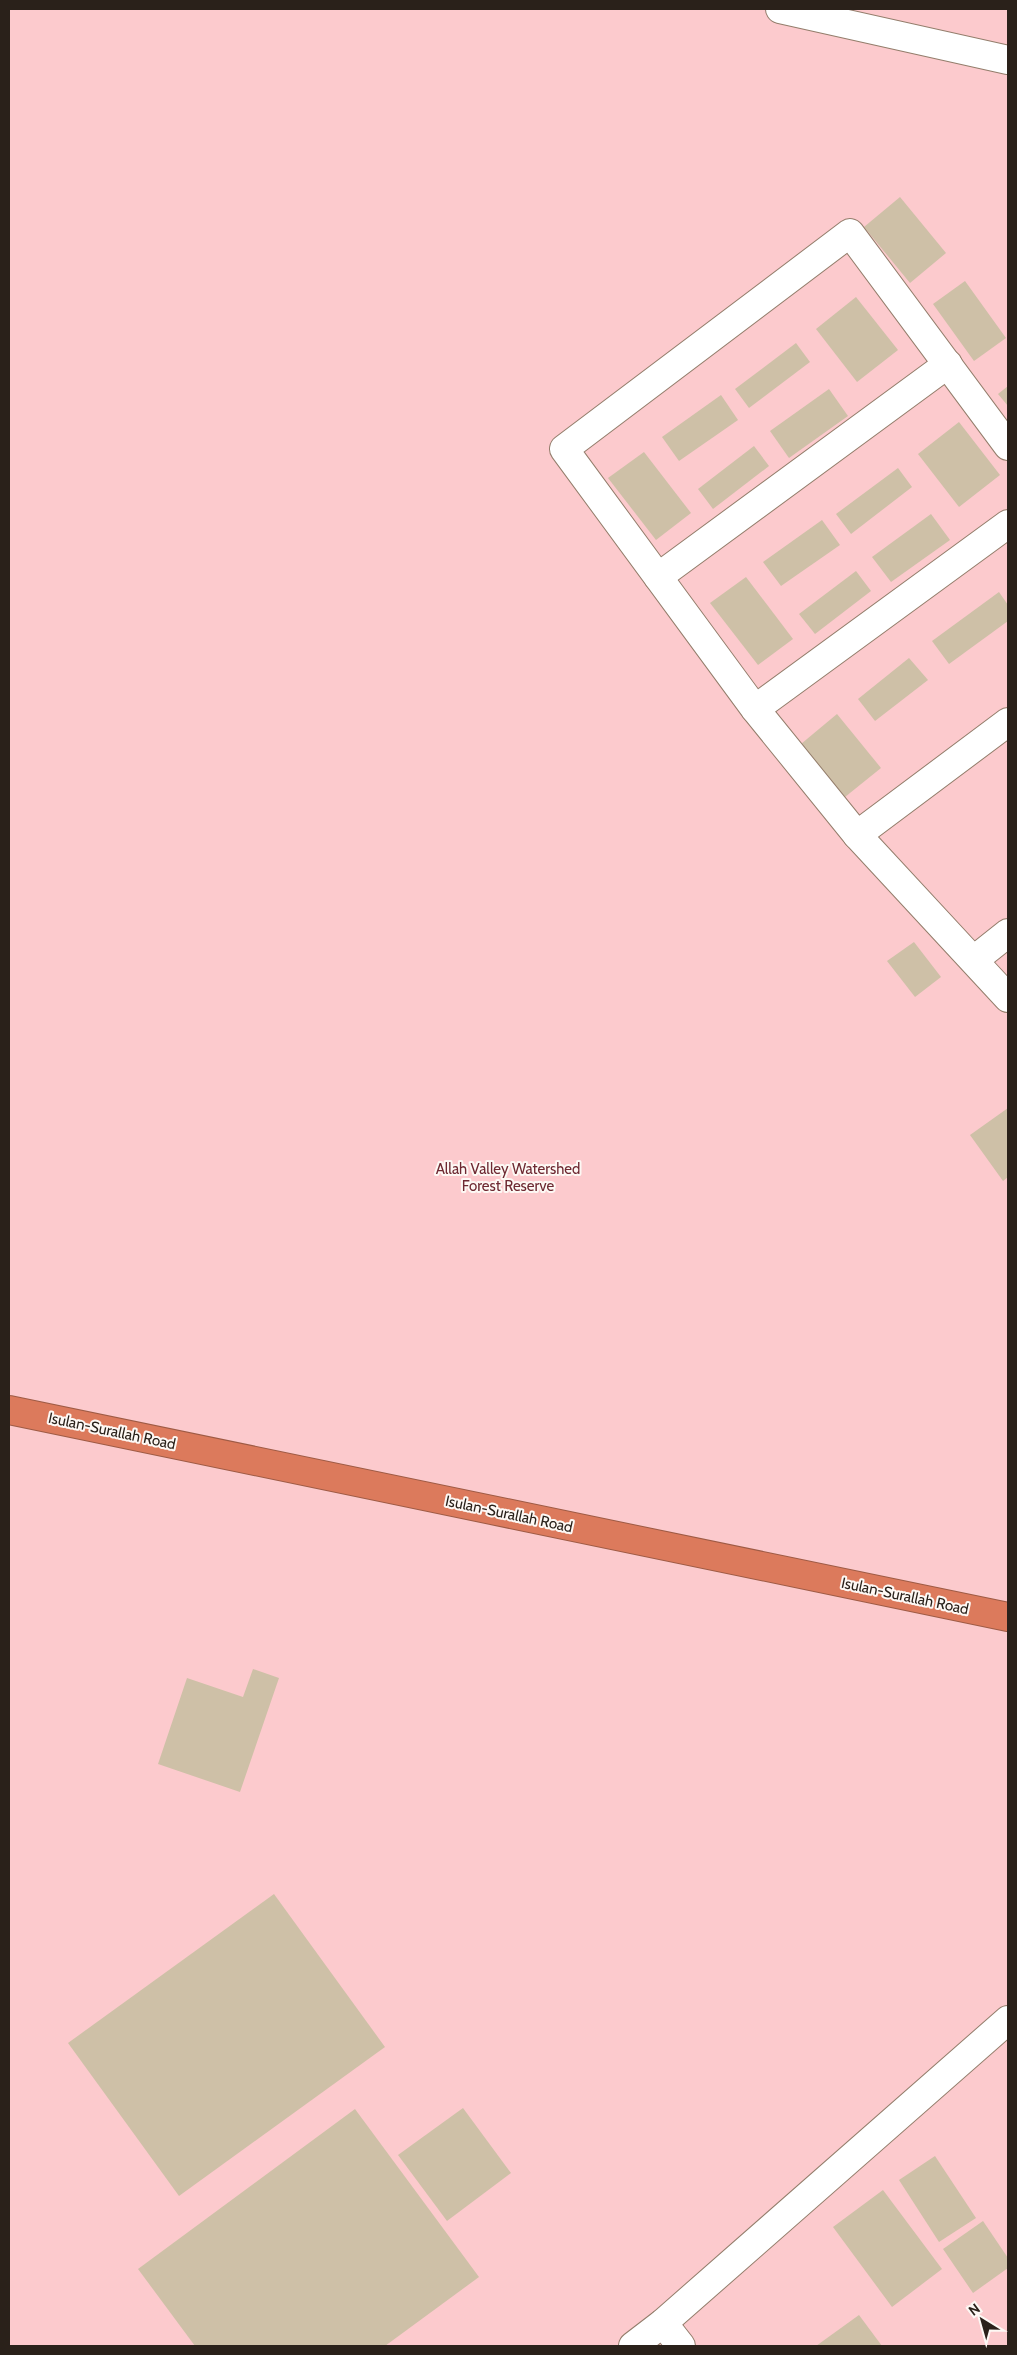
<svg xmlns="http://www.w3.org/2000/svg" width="1017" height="2355" font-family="Cabin,sans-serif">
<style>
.green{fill:#fccacd}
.building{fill:#cec0a7}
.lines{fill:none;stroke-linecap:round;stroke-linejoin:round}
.minor-casing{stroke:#937d6b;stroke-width:30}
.highway-casing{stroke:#9e5b45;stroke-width:30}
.minor{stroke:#fff;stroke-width:28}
.highway{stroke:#dc7a5c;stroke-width:28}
.labels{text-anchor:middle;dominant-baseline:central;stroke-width:4;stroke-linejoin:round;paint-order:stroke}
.park-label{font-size:15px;fill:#6e2932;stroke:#fdf8f4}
.street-label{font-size:15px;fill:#2a211a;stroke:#fdf8f4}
</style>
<rect width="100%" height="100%" fill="#fce8d8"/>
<!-- green -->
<rect class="green" x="9" y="9" width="999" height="2337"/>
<!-- building -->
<g class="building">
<path d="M 900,197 L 946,253 L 910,283 L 864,227 Z"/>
<path d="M 965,281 L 1006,338 L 974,361 L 933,304 Z"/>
<path d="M 856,297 L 898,350 L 857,382 L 816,329 Z"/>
<path d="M 796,343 L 810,362 L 749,408 L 735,389 Z"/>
<path d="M 1008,386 L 1008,406 L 998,394 Z"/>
<path d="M 829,389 L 848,416 L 789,458 L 770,431 Z"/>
<path d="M 721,395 L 738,420 L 679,461 L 662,437 Z"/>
<path d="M 959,422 L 1000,475 L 959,507 L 918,454 Z"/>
<path d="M 754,446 L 769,466 L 713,509 L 698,489 Z"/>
<path d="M 644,452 L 691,513 L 656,540 L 608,478 Z"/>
<path d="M 898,468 L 912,487 L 851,534 L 836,514 Z"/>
<path d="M 931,514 L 950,540 L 891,582 L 872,557 Z"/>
<path d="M 822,520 L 840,545 L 781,586 L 763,562 Z"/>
<path d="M 856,571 L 871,591 L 815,634 L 799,614 Z"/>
<path d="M 746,577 L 793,639 L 758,665 L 710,603 Z"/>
<path d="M 999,592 L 1008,605 L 1008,621 L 949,664 L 932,641 Z"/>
<path d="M 909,658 L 928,680 L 875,721 L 858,699 Z"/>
<path d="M 837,714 L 881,768 L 845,797 L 801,744 Z"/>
<path d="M 914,942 L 941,977 L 915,997 L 887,961 Z"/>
<path d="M 1008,1108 L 1008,1177 L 1003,1181 L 970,1135 Z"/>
<path d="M 253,1669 L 279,1678 L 240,1792 L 158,1764 L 187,1678 L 243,1697 Z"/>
<path d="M 274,1894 L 385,2047 L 179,2196 L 68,2043 Z"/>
<path d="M 463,2108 L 511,2173 L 447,2221 L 398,2155 Z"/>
<path d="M 355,2109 L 479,2277 L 385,2346 L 195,2346 L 138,2269 Z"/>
<path d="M 935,2156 L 976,2218 L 939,2242 L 899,2180 Z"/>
<path d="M 883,2190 L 942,2269 L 892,2307 L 833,2227 Z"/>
<path d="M 983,2221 L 1008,2258 L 1008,2268 L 973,2293 L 943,2249 Z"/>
<path d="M 859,2315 L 882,2346 L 816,2346 Z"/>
</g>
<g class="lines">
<!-- minor casing -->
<g class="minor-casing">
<g id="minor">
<path d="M 780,9 L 1008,60"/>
<path d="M 1008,446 L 850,233 L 564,449 L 755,709 L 857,835 L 1008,998"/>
<path d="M 658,577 L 948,364"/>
<path d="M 755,709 L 1008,524"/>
<path d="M 857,835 L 1008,722"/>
<path d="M 974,960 L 1008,933"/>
<path d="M 663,2323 L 681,2346"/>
<path d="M 633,2346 L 663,2323 L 1008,2020"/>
</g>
</g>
<!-- highway casing -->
<g class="highway-casing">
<path id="highway" d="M 9,1410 L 1008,1617"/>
</g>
<!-- minor -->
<use href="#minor" class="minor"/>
<!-- highway -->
<use href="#highway" class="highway"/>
</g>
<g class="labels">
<!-- park labels -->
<g class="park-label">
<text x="508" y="1169">Allah Valley Watershed<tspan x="508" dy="17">Forest Reserve</tspan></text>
</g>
<!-- street labels -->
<g class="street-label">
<text transform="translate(112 1431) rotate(12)">Isulan-Surallah Road</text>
<text transform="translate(509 1514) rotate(12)">Isulan-Surallah Road</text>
<text transform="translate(905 1596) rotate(12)">Isulan-Surallah Road</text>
</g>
</g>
<!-- border -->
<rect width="1017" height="2355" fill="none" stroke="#2a211a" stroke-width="20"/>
<!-- north arrow -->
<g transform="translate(982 2320) rotate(323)" stroke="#fdf8f4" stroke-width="4" paint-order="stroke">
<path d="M0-4L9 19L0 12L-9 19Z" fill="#2a211a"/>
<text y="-8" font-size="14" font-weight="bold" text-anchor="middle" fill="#2a211a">N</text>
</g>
</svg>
